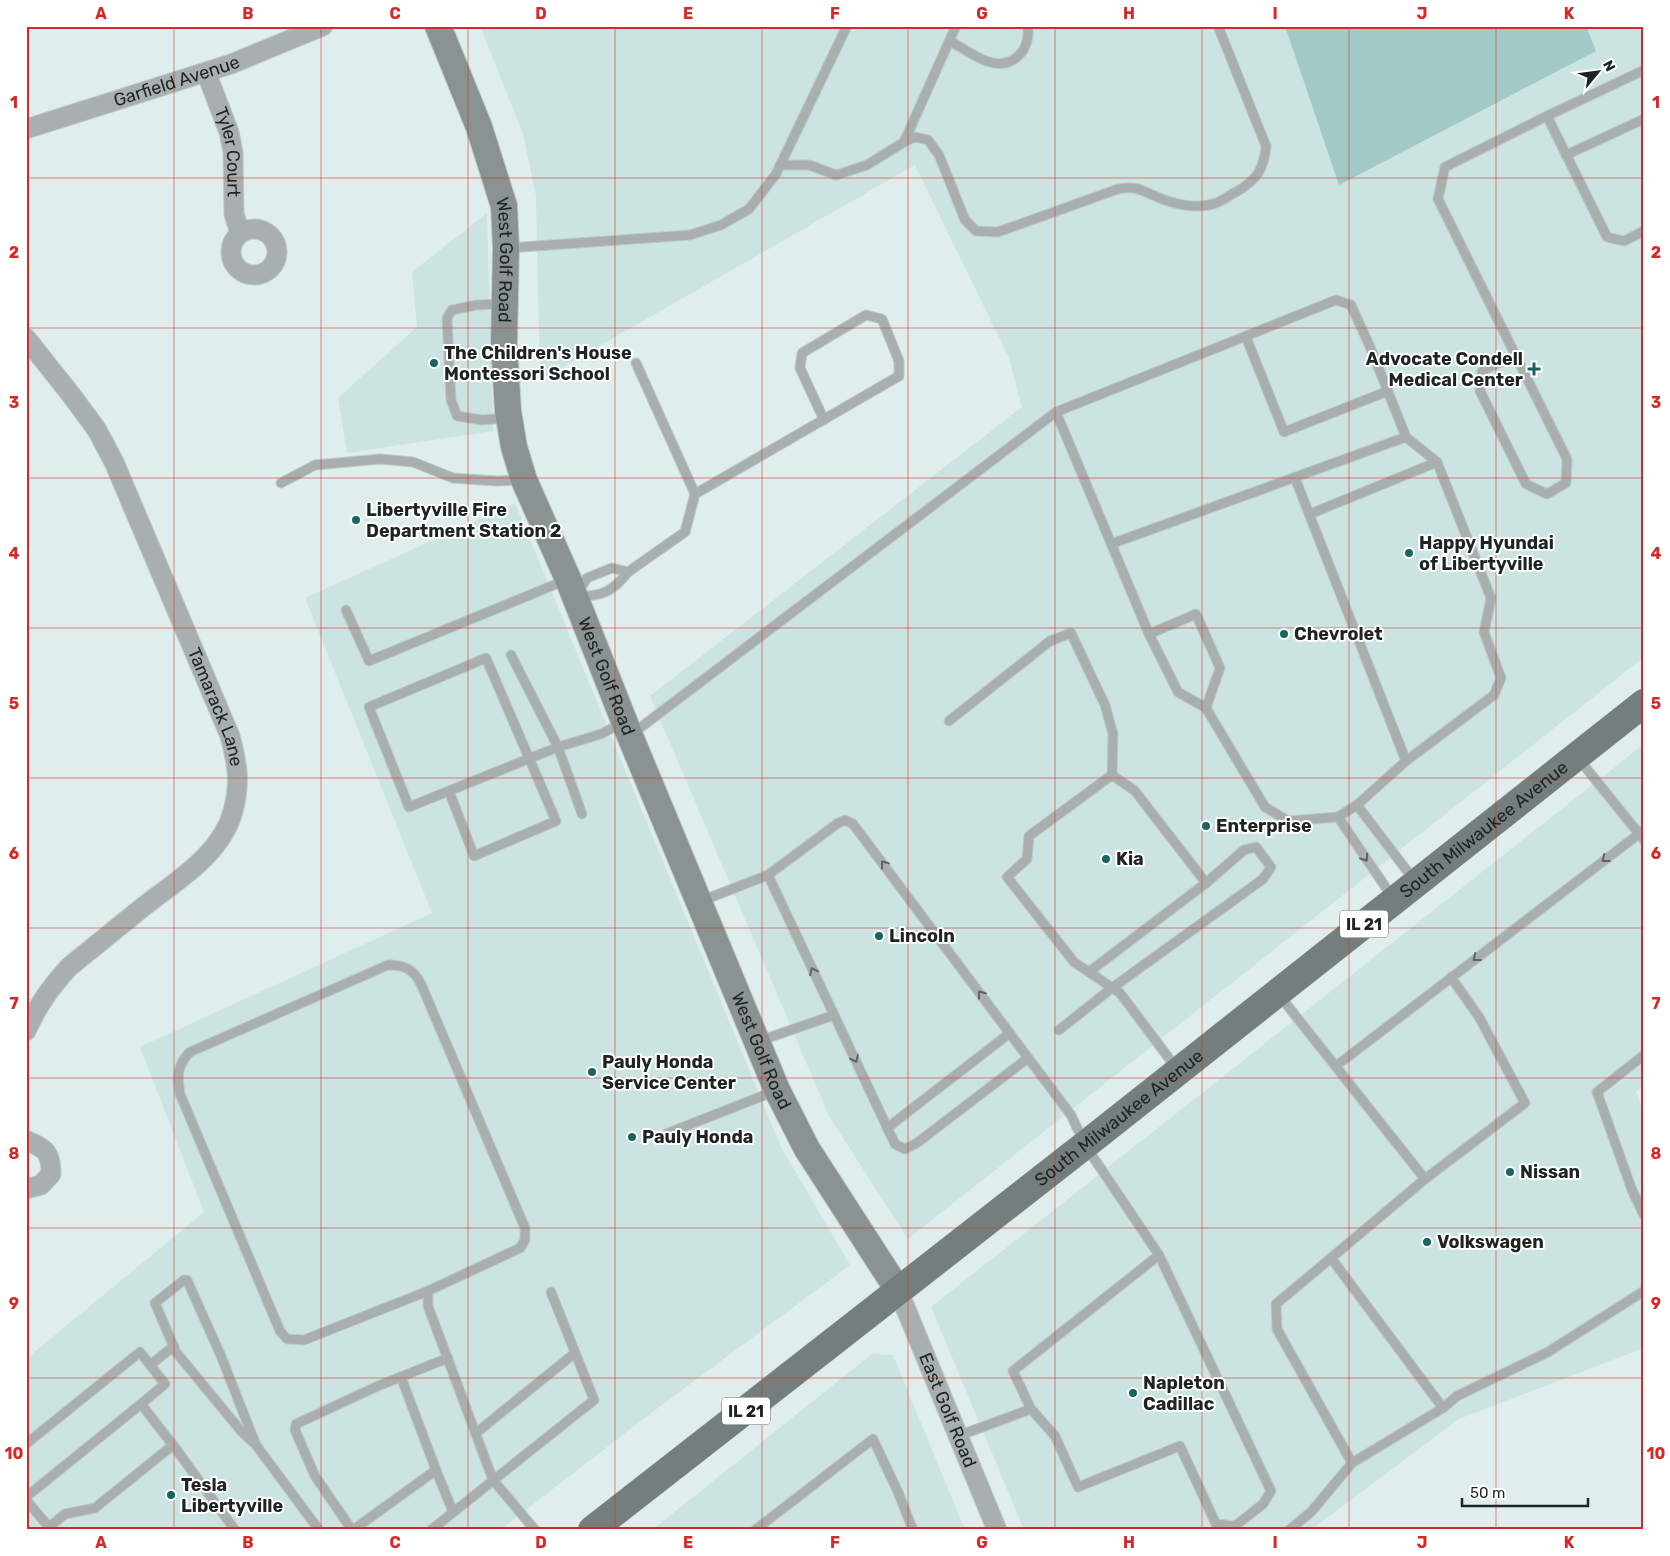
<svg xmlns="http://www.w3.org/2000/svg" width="1670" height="1556" font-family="Rubik,sans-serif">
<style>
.built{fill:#cbe4e1}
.green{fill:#a1cac6}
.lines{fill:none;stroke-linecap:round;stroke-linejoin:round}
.lane-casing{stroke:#bccac8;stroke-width:11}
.street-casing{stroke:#bccac8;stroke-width:21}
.secondary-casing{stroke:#bccac8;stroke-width:28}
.primary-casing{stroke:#bccac8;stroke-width:29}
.lane{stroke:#a9afaf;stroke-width:9}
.street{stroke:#a9afaf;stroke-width:19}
.secondary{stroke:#8a9392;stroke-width:26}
.primary{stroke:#737e7d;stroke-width:28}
.oneway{stroke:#5d6362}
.grid{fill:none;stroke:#d62828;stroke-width:1;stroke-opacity:0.55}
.poi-dot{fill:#176460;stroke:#fff;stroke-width:2}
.labels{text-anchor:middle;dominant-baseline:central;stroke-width:4;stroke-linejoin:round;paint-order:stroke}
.shield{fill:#fff;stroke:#626665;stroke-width:1}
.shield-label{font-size:16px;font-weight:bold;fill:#1e2423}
.street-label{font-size:18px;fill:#1e2423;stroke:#fff}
.poi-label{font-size:18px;font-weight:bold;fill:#1e2423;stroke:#fff;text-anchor:start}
.neatline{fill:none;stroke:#d62828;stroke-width:2}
.grid-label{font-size:16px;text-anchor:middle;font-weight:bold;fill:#d62828}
</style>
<rect width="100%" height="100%" fill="#dfeeec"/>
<!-- built -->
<g class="built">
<path d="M 480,26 L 1644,26 L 1644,657 L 908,1239 L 829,1116 L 650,696 L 1022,407 L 1009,358 L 915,165 L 540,380 L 536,196 L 523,134 Z"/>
<path d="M 487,213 L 493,431 L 347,453 L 338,398 L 417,327 L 412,272 Z"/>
<path d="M 515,503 L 781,1147 L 850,1265 L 642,1420 L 500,1530 L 26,1530 L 26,1359 L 204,1212 L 140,1047 L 432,913 L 305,598 Z"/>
<path d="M 1644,744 L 1644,1085 L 1636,1091 L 1644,1113 L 1644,1348 L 1459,1419 L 1311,1530 L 1024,1530 L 931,1307 Z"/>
<path d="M 872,1354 L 893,1355 L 965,1530 L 652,1530 Z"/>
</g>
<!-- green -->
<path class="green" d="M 1285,26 L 1586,26 L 1596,51 L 1339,185 Z"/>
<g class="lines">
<!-- lane casing -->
<g class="lane-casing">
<g id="lane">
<path d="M 950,41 C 968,51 993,72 1013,60 C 1019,56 1021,54 1024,49 C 1027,42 1030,34 1027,26"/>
<path d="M 1547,116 L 1607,237 L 1624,241 L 1644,231"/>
<path d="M 904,142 L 956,26"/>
<path d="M 1566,155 L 1644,119"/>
<path d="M 780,165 L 809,165 L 836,175 L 867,165 L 904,142 L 915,137 L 928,140 L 939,155 L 965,220 L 976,231 L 998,232 L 1118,189 C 1137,186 1138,189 1155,196 C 1172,204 1197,210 1216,203 C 1223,201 1229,195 1236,192 C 1257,180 1264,169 1266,146 L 1218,26"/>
<path d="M 508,248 L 690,235 L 721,225 L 749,209 L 776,174 L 847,26"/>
<path d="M 502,304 L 476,305 L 452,310 L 447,318 L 451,400 L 457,416 L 482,420 L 507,418"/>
<path d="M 1246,337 L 1284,432 L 1388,391"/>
<path d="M 1515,355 L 1482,371 L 1480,391 L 1526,484 L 1547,494 L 1566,483 L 1567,459 L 1438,199 L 1445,167 L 1547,116 L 1644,70"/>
<path d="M 636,363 L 695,494"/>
<path d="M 1056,412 L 1149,634 L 1178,692 L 1206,708"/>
<path d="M 281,483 L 315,465 L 380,459 L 413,462 L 453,478 L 497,481 L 521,480"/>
<path d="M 1310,514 L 1437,462"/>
<path d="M 1111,544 L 1406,437 L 1437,462 L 1491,598 L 1484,632 L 1501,678 L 1494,695 L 1406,761"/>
<path d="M 612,568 L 628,572 C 612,593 601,596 575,597 L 587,578 Z"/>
<path d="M 628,572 L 685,532 L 695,494 L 899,376 L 899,361 L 882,319 L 866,315 L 802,353 L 800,368 L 824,420"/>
<path d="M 346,610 L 369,661 L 566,580"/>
<path d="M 1149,634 L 1196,614 L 1220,668 L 1206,708 L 1265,807 L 1288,821 L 1338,817 L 1357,805 L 1406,761 L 1295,478"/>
<path d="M 511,655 L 558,747 L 601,734 L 622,723"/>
<path d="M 949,721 L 1050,641 L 1071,633 L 1105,705 L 1113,734 L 1112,775 L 1029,836 L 1027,859 L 1007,877 L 1074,962 L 1120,993 L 1177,1069"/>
<path d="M 632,734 L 1056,412 L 1336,300 L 1351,305 L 1371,349 L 1406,437"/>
<path d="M 1578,758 L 1644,840"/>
<path d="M 449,791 L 474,856 L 556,821 L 486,658 L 369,707 L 409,807 C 459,787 508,767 558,747 L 582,814"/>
<path d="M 1357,805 L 1414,880"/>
<path d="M 1338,817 L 1393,898"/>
<path d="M 768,875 L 895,1144 L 905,1149 L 917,1143 L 1028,1058"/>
<path d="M 701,901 L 768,875 L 838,823 L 845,820 L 853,824 L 1071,1115 L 1085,1145 L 1159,1255 L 1271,1491 L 1263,1504 L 1235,1526 L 1216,1524 L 1180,1446 L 1078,1487 L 1055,1436 L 1031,1409"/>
<path d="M 388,965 C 405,965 413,969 421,984 L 525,1228 L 525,1240 L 520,1248 L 428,1291 L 304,1340 L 287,1339 L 280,1331 L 180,1094 C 177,1077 177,1065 190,1052 Z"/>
<path d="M 1089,972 L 1206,883 L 1135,791 L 1112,775"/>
<path d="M 1279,995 L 1425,1179"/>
<path d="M 1059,1030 L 1112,988 L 1263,879 L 1271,867 L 1256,847 L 1244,850 L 1206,883"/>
<path d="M 759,1041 L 834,1015"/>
<path d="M 1644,1055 L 1597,1092 L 1632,1190 L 1644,1215"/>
<path d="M 1336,1066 L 1644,830"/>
<path d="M 887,1128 L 1010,1033"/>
<path d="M 668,1133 L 775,1091"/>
<path d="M 1331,1258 L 1276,1304 L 1277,1329 L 1352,1463"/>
<path d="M 428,1291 L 428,1306 L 493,1480 L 535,1530"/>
<path d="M 150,1365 L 174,1346"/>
<path d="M 401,1377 L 436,1470"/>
<path d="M 1443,1408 L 1331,1258 L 1425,1179 L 1525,1103 L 1479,1017 L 1451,977"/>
<path d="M 476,1433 L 575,1353"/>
<path d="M 958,1436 L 1031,1409 L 1013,1371 L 1159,1255"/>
<path d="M 26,1444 L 140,1352 L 165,1384 L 141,1404"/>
<path d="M 256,1445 L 241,1431 L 176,1352 L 155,1303 L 184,1280 L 187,1280 L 221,1356 L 256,1445 L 319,1530"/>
<path d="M 26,1497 L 141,1404 L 176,1449 L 235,1530"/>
<path d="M 26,1500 L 49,1527 L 49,1530"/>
<path d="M 49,1527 L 65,1514 L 95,1508 L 173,1445"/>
<path d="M 352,1530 L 315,1476 L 295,1430 L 296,1424 L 378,1386 L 448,1358"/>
<path d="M 353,1530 L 436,1470 L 453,1512"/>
<path d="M 431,1530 L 594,1400 L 551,1292"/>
<path d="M 755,1530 L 873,1439 L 898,1492 L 913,1530"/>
<path d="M 1289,1530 L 1311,1512 L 1352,1463 L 1443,1408 L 1457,1396 L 1548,1352 L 1644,1291"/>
</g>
</g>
<!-- street casing -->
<g class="street-casing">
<g id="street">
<path id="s1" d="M 206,72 L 229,132 L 233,152 L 234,214 L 240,233"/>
<path id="s2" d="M 26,129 L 231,64 L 323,26"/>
<circle cx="254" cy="252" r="23"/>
<path id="s3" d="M 26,338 L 72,396 L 97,430 L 114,462 L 230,736 C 237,763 241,782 233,811 C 222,854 176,881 143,907 C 118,927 94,947 69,967 C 50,988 38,1005 26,1031"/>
<path d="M 26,1140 C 46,1149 51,1152 51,1174 L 41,1185 L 26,1189"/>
<path id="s4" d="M 898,1290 L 997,1530"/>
</g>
</g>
<!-- secondary casing -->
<g class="secondary-casing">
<g id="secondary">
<path id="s5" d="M 438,26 L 479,127 L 504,206 L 506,248 L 504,344 L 508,411 L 514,447 L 524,480 L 568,579 L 630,736 L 777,1090 L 807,1149 L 898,1290"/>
</g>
</g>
<!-- primary casing -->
<g class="primary-casing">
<g id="primary">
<path id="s6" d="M 592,1530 L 1085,1145 L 1644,703"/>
</g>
</g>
<!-- lane -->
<use href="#lane" class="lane"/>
<!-- street -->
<use href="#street" class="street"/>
<!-- secondary -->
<use href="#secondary" class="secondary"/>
<!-- primary -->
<use href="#primary" class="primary"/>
</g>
<!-- one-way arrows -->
<defs><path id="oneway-chevron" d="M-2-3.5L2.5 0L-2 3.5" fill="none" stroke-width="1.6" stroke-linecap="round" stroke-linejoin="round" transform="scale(1.25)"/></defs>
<g class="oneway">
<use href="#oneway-chevron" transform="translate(1365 858) rotate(55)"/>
<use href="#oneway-chevron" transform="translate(1605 859) rotate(142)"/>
<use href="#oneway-chevron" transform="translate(884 864) rotate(-127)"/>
<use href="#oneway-chevron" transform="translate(1476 958) rotate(142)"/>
<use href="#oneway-chevron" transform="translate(813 971) rotate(-115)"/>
<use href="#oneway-chevron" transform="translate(981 994) rotate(-127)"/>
<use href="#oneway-chevron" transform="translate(855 1059) rotate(65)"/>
</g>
<!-- grid -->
<path class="grid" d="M 174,26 L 174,1530M 321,26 L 321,1530M 468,26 L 468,1530M 615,26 L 615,1530M 762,26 L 762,1530M 908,26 L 908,1530M 1055,26 L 1055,1530M 1202,26 L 1202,1530M 1349,26 L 1349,1530M 1496,26 L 1496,1530M 26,178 L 1644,178M 26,328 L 1644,328M 26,478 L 1644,478M 26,628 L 1644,628M 26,778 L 1644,778M 26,928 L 1644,928M 26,1078 L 1644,1078M 26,1228 L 1644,1228M 26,1378 L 1644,1378"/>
<!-- markers -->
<g class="poi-dot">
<circle cx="434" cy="363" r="5"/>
<path d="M1531.5 361.5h5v5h5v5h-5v5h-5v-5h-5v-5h5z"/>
<circle cx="356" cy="520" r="5"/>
<circle cx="1409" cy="553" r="5"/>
<circle cx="1284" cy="634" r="5"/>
<circle cx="1206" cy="826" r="5"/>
<circle cx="1106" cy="859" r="5"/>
<circle cx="879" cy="936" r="5"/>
<circle cx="592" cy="1072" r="5"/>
<circle cx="632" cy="1137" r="5"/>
<circle cx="1510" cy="1172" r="5"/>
<circle cx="1427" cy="1242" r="5"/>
<circle cx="1133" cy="1393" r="5"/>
<circle cx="171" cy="1495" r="5"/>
</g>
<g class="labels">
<!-- shield labels -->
<g class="shield">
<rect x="1340" y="910.5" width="48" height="27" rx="4"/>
<rect x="722" y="1397.5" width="48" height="27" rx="4"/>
</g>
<g class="shield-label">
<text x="1364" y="924">IL 21</text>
<text x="746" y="1411">IL 21</text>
</g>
<!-- street labels -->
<g class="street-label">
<text stroke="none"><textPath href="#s2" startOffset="158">Garfield Avenue</textPath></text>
<text stroke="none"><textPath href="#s1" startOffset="84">Tyler Court</textPath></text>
<text stroke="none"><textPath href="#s5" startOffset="246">West Golf Road</textPath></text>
<text stroke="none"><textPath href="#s5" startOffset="681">West Golf Road</textPath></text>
<text stroke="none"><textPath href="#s3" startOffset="418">Tamarack Lane</textPath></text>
<text stroke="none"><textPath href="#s6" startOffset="1134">South Milwaukee Avenue</textPath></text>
<text stroke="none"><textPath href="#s5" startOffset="1086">West Golf Road</textPath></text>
<text stroke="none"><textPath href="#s6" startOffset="669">South Milwaukee Avenue</textPath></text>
<text stroke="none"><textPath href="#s4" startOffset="130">East Golf Road</textPath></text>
</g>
<!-- poi labels -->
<g class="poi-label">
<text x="444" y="353">The Children's House<tspan x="444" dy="21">Montessori School</tspan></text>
<text x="1523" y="359" text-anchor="end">Advocate Condell<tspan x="1523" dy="21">Medical Center</tspan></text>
<text x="366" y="510">Libertyville Fire<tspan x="366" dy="21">Department Station 2</tspan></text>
<text x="1419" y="543">Happy Hyundai<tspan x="1419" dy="21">of Libertyville</tspan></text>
<text x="1294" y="634">Chevrolet</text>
<text x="1216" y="826">Enterprise</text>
<text x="1116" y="859">Kia</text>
<text x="889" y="936">Lincoln</text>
<text x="602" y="1062">Pauly Honda<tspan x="602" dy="21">Service Center</tspan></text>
<text x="642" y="1137">Pauly Honda</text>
<text x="1520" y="1172">Nissan</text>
<text x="1437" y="1242">Volkswagen</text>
<text x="1143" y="1383">Napleton<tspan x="1143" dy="21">Cadillac</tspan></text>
<text x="181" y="1485">Tesla<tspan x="181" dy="21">Libertyville</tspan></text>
</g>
</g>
<!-- border -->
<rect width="1670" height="1556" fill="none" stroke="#ffffff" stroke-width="55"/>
<!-- north arrow -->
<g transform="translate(1598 72) rotate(61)" stroke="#ffffff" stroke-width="4" paint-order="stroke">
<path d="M0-4L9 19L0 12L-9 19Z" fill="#1e2423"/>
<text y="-8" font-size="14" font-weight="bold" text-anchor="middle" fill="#1e2423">N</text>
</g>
<!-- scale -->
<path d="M1462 1498v8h126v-8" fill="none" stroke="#1e2423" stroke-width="2.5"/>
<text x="1470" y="1498" font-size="15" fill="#1e2423" stroke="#ffffff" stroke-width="4" paint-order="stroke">50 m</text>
<rect x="28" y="28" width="1614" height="1500" class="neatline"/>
<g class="grid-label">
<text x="101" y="19">A</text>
<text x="248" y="19">B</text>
<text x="395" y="19">C</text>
<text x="541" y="19">D</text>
<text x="688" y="19">E</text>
<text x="835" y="19">F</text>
<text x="982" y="19">G</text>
<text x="1129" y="19">H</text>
<text x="1275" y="19">I</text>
<text x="1422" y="19">J</text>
<text x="1569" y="19">K</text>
<text x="14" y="108">1</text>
<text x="1656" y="108">1</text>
<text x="14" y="258">2</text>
<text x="1656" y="258">2</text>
<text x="14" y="408">3</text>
<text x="1656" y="408">3</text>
<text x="14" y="559">4</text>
<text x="1656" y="559">4</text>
<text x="14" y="709">5</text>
<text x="1656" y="709">5</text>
<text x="14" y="859">6</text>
<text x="1656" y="859">6</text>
<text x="14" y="1009">7</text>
<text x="1656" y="1009">7</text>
<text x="14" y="1159">8</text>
<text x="1656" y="1159">8</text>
<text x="14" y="1309">9</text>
<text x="1656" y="1309">9</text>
<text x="14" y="1459">10</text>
<text x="1656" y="1459">10</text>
<text x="101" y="1548">A</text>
<text x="248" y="1548">B</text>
<text x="395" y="1548">C</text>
<text x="541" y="1548">D</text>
<text x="688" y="1548">E</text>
<text x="835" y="1548">F</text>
<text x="982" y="1548">G</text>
<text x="1129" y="1548">H</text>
<text x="1275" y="1548">I</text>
<text x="1422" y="1548">J</text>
<text x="1569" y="1548">K</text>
</g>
</svg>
